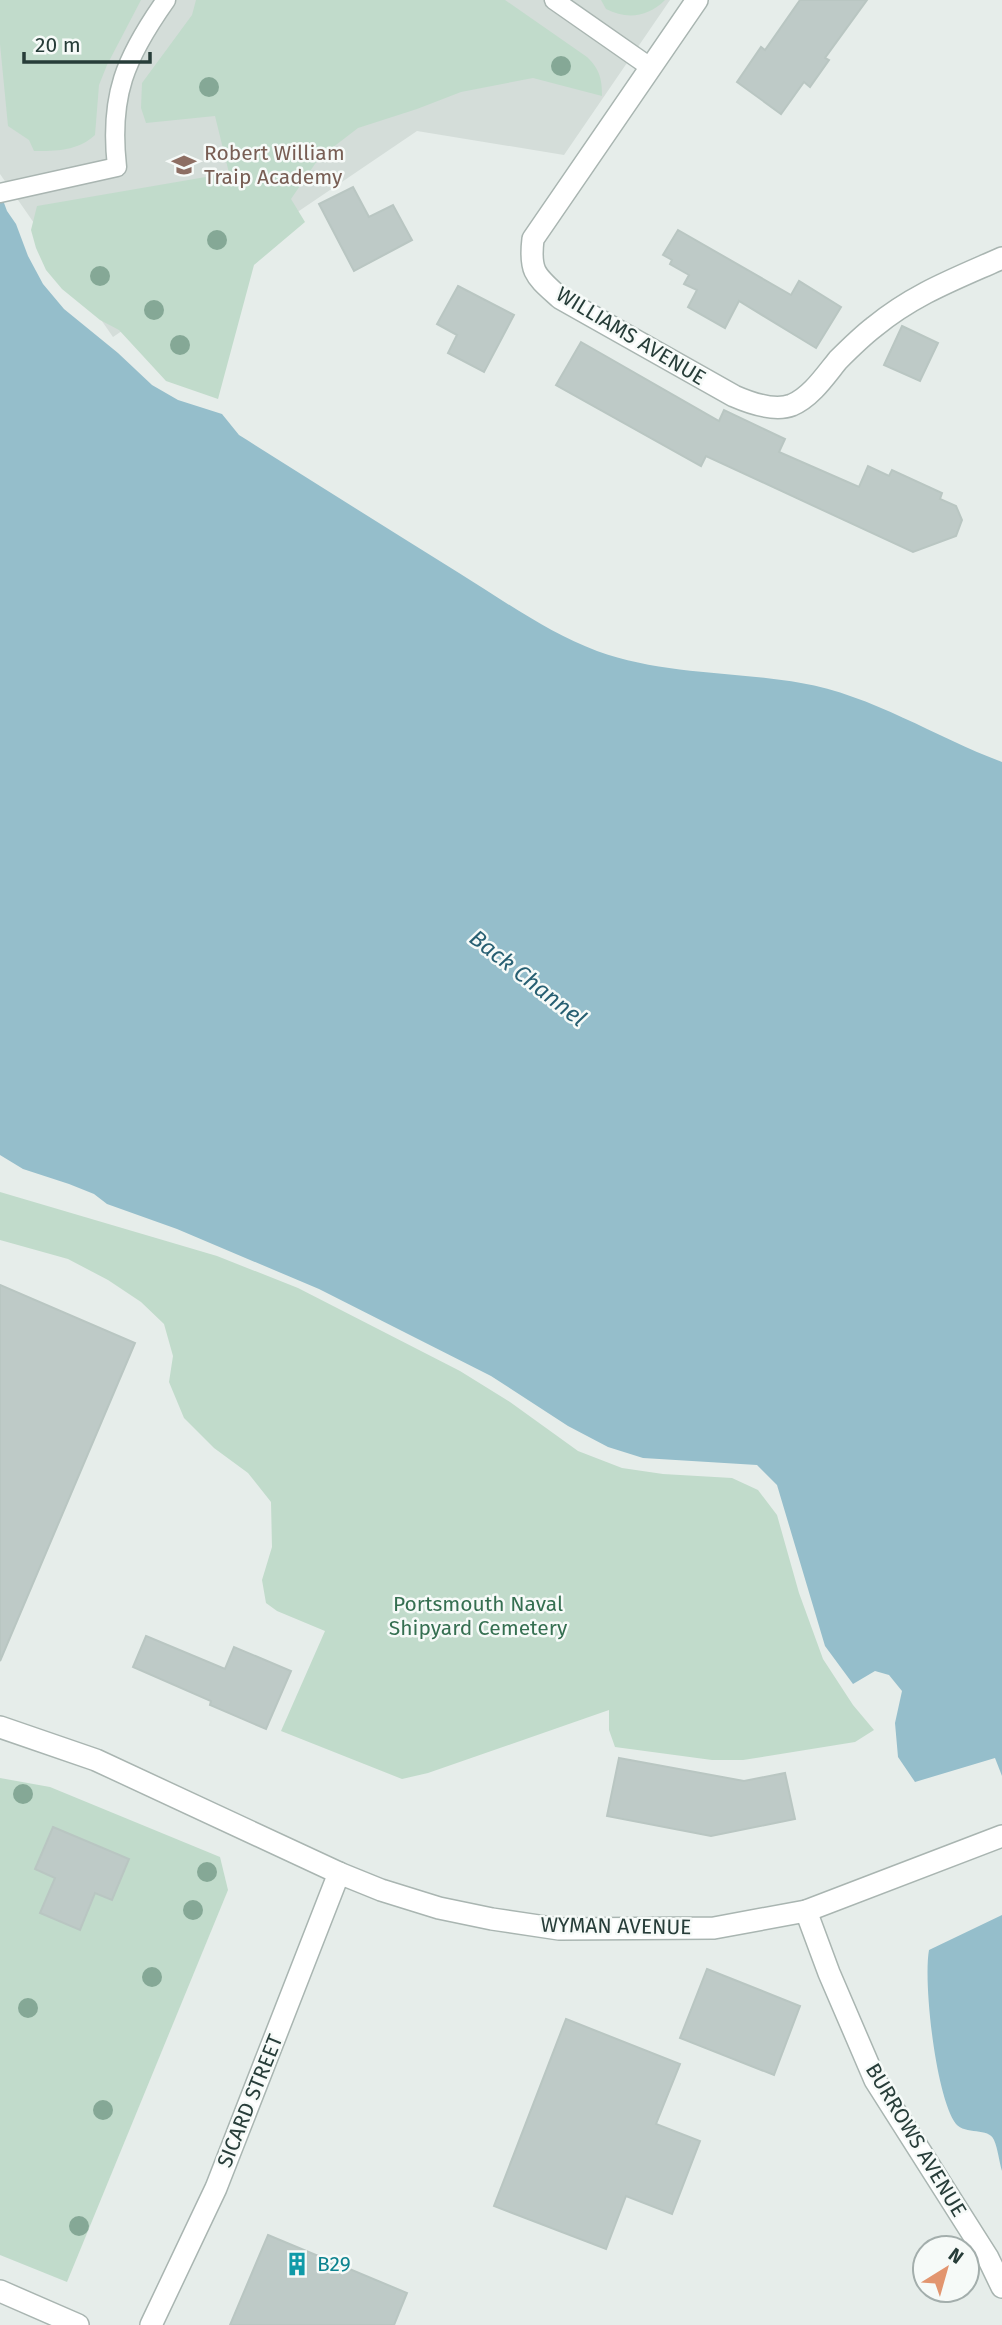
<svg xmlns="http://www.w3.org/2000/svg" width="1002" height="2325" font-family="'Fira Sans',sans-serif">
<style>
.built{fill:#d4ddd9}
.green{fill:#c1dbcb}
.water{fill:#95becb}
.building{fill:#becac7;stroke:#b9c6c2;stroke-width:2}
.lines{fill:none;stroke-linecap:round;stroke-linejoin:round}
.service-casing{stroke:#a9b5b1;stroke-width:21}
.minor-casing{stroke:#a9b5b1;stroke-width:24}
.tertiary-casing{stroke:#a9b5b1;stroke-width:24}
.service{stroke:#fff;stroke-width:18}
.minor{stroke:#fff;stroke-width:21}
.tertiary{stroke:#fff;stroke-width:21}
.tree{fill:#85a896}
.labels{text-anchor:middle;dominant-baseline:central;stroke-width:5;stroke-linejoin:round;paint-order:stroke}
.education-label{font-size:21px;fill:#785e54;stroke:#f6faf8;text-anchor:start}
.street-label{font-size:21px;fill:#273d39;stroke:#f6faf8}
.park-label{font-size:21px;fill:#356f51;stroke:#f6faf8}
.culture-label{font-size:21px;fill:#0d838f;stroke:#f6faf8;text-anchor:start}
.water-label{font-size:23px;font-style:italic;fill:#275f72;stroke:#f6faf8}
</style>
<rect width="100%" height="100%" fill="#e6edea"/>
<!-- built -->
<path class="built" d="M 0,0 L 670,0 L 564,155 L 417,131 L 113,337 L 0,174 Z"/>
<!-- green -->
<g class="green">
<path d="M 0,0 L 141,0 L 107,65 L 99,85 L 95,135 C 78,151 56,151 34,151 L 29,140 L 8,126 L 0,44 Z"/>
<path d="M 196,0 L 505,0 L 587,57 C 600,69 602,80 602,96 L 533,78 L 461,92 L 417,109 L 358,128 L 319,158 L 291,199 L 305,222 L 254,265 L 218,399 L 166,381 L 119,330 L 100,320 L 62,289 L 46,270 L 36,248 L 31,230 L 37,206 L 229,173 L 215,116 L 146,123 L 141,108 L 142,83 L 192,15 Z"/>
<path d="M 601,0 L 665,0 C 648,17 627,20 606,9 Z"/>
<path d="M 0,1192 L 217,1256 L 298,1288 L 460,1371 L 510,1402 L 578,1451 L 622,1468 L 663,1474 L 732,1478 L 758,1490 L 777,1515 L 799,1593 L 823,1659 L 853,1705 L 874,1730 L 855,1742 L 743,1760 L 712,1760 L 615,1747 L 609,1730 L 609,1710 L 428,1773 L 402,1779 L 281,1731 L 325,1631 L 277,1611 L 266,1603 L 262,1580 L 272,1547 L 271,1502 L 248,1473 L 214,1448 L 184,1418 L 169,1382 L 173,1356 L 164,1324 L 141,1302 L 108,1280 L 68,1259 L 0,1240 Z"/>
<path d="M 0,1778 L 50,1787 L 220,1857 L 228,1890 L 67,2282 L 0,2255 Z"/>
</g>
<!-- water -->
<g class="water">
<path d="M 0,192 L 7,211 L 16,224 L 28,256 L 43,284 L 64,309 L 118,353 L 152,385 L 178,400 L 222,414 L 239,435 C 312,481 385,527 459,573 C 503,600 548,633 597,651 C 663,675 733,671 801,683 C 872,695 935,737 1002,762 L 1002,1776 L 995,1758 L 915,1782 L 898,1757 L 895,1723 L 902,1691 L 889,1675 L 875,1671 L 853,1684 L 825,1646 L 777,1485 L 757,1465 L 643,1458 L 608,1447 L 568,1426 L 491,1376 L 319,1289 L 177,1229 L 107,1204 L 94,1194 L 69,1184 L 23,1169 L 0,1155 Z"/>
<path d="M 1002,1915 L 1002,2171 C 999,2161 998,2149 994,2140 C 989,2127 965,2135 956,2124 C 936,2098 923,1983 929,1950 Z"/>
</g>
<!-- building -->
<g class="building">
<path d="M 800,0 L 867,0 L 825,58 L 829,60 L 810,87 L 804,82 L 781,114 L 737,82 L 761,47 L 765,50 Z"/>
<path d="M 353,187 L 369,217 L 393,205 L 412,240 L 354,271 L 319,204 Z"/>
<path d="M 678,230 L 791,295 L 799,281 L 841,307 L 816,348 L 739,301 L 725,328 L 688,307 L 697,290 L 684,284 L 689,275 L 670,264 L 672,260 L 663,255 Z"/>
<path d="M 458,286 L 514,315 L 484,372 L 448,353 L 457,335 L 437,324 Z"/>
<path d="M 902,326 L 938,343 L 920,381 L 884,365 Z"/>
<path d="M 581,342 L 719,421 L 724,410 L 785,439 L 779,452 L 859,487 L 868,466 L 889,476 L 892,470 L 942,493 L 940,499 L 956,506 L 962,520 L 956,536 L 913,552 L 706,456 L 701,466 L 556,385 Z"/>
<path d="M 0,1285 L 135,1343 L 0,1661 Z"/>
<path d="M 146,1636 L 225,1669 L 234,1647 L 291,1671 L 266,1729 L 210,1705 L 211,1701 L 133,1667 Z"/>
<path d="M 619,1758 L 744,1781 L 785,1773 L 795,1819 L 711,1836 L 607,1816 Z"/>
<path d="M 53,1827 L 129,1859 L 112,1900 L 95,1893 L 80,1930 L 40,1913 L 55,1878 L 35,1869 Z"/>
<path d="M 707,1969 L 800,2006 L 774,2075 L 680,2038 Z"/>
<path d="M 566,2019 L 680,2064 L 656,2124 L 700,2141 L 672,2214 L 626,2196 L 606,2249 L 494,2206 Z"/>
<path d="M 268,2235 L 407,2293 L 394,2325 L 230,2325 Z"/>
</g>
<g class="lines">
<!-- service casing -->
<g class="service-casing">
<g id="service">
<path d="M 554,0 L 650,67"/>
<path d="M 0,193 L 117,167 C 109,96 125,58 166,0"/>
</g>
</g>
<!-- minor casing -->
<g class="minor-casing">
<g id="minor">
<path d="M 697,0 L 533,239 C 529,273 536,276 560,298 L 734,396 C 750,403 774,412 792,405 C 811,397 825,376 838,360 C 849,349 861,337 874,327 C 914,294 955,279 1002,258"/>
<path d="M 806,1911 L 829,1973 L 875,2080 L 988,2258 L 1002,2287"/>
<path d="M 0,2291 L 78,2325"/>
<path d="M 151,2325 L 216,2188 L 339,1873"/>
</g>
</g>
<!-- tertiary casing -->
<g class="tertiary-casing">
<path id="tertiary" d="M 0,1727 L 96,1760 L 339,1873 L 381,1890 L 439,1908 L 492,1919 L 559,1929 L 714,1928 L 806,1911 L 1002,1836"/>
</g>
<!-- service -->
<use href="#service" class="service"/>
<!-- minor -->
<use href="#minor" class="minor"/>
<!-- tertiary -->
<use href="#tertiary" class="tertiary"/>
</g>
<!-- trees -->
<g class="tree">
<circle cx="561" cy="66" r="10"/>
<circle cx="209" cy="87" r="10"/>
<circle cx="217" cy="240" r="10"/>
<circle cx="100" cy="276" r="10"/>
<circle cx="154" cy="310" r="10"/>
<circle cx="180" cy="345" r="10"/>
<circle cx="23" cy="1794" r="10"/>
<circle cx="207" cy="1872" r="10"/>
<circle cx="193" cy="1910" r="10"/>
<circle cx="152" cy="1977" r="10"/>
<circle cx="28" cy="2008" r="10"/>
<circle cx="103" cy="2110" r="10"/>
<circle cx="79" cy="2226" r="10"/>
</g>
<!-- icons -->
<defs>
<g id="school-bare" transform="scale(1.89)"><path d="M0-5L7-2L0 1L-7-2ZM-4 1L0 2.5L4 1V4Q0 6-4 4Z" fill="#8d6e63" stroke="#f6faf8" stroke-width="2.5" paint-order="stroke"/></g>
<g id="building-bare" transform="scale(1.89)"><path d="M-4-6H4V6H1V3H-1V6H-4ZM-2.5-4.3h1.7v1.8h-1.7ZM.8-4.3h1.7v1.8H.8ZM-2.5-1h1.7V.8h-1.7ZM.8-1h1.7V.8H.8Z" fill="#0f9aa8" stroke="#f6faf8" stroke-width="2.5" paint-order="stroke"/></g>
</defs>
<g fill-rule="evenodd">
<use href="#school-bare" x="184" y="165"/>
<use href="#building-bare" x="297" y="2264"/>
</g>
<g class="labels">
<!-- education labels -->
<g class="education-label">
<text x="204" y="153">Robert William<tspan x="204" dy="24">Traip Academy</tspan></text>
</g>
<!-- street labels -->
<g class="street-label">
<text transform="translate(631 336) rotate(31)">WILLIAMS AVENUE</text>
<text transform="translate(616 1926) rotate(1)">WYMAN AVENUE</text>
<text transform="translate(250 2101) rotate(-68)">SICARD STREET</text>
<text transform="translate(916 2140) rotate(59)">BURROWS AVENUE</text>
</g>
<!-- park labels -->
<g class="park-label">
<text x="478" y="1604">Portsmouth Naval<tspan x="478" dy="24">Shipyard Cemetery</tspan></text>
</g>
<!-- culture labels -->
<g class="culture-label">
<text x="317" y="2264">B29</text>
</g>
<!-- water labels -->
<g class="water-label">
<text transform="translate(528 978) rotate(38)">Back Channel</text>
</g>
</g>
<!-- north arrow -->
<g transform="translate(946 2269) rotate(37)"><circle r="33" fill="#f6faf8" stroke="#a3aeac" stroke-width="2"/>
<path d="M0-5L12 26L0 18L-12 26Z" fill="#e2956f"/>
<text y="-10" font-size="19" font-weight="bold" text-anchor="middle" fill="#273d39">N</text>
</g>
<!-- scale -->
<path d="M24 52v10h126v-10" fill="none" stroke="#273d39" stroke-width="3.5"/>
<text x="35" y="52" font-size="21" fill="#273d39" stroke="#f6faf8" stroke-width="5" paint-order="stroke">20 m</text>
</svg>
